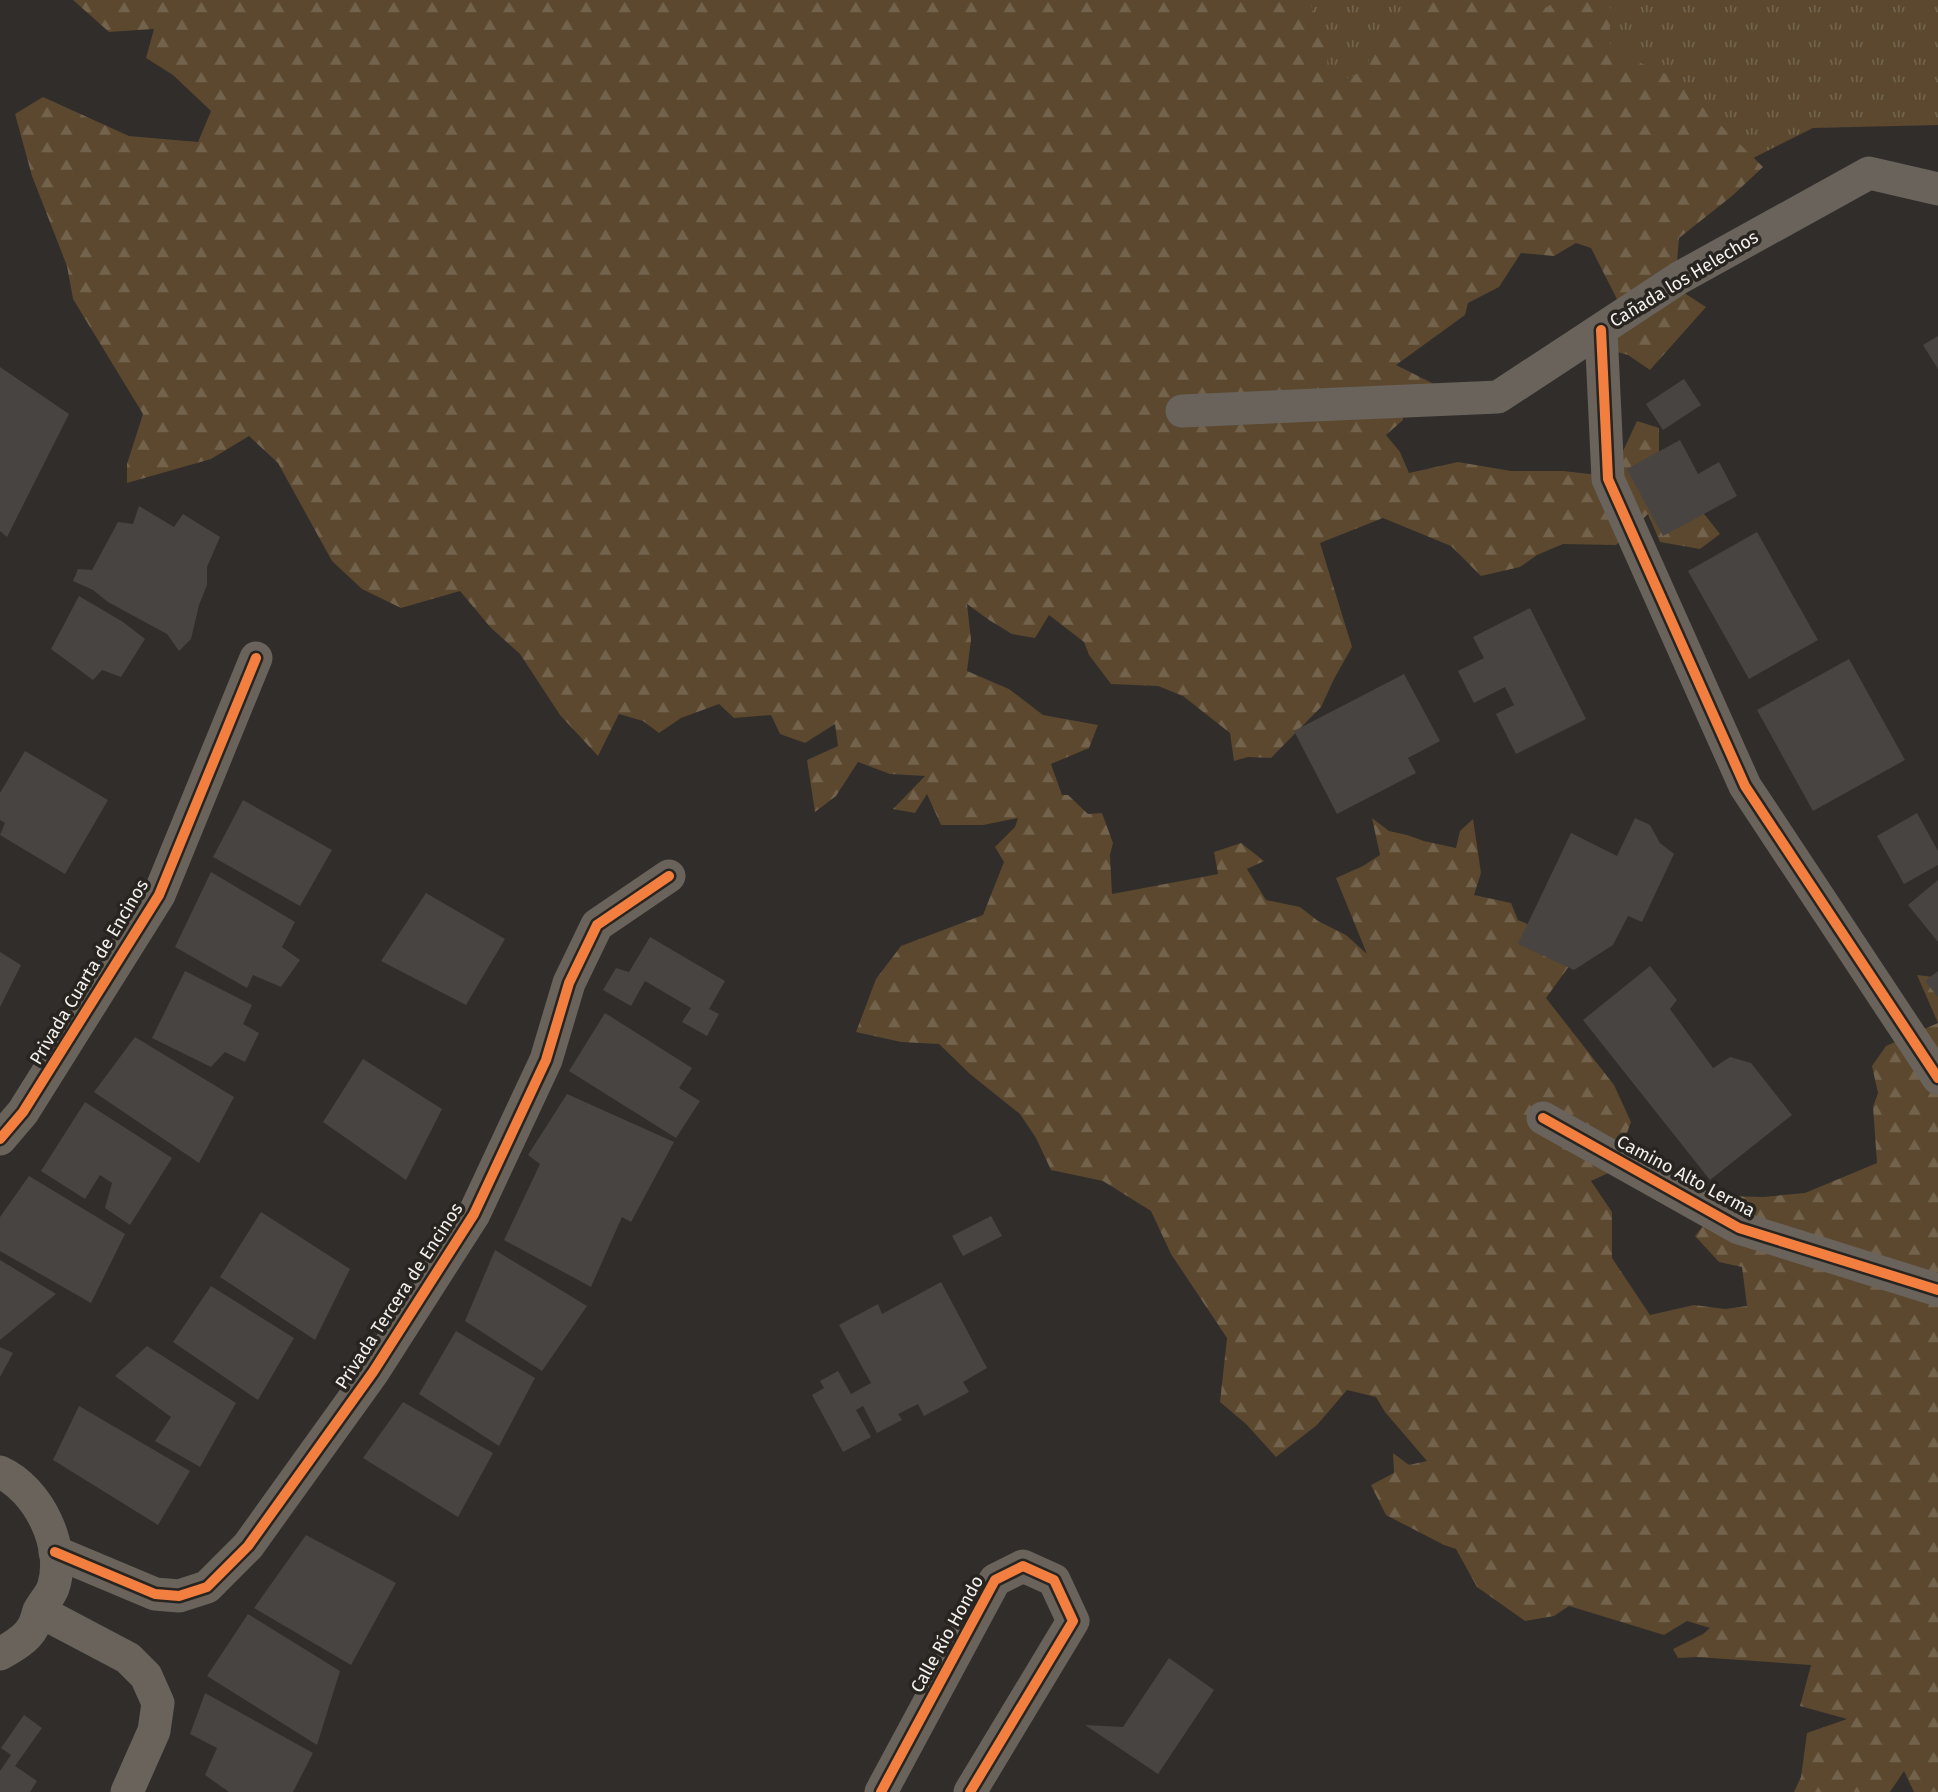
<svg xmlns="http://www.w3.org/2000/svg" width="1938" height="1792" font-family="'Fira Sans',sans-serif">
<style>
.grass{fill:url(#grass-tufts)}
.forest{fill:url(#forest-firs)}
.building{fill:#474442}
.lines{fill:none;stroke-linecap:round;stroke-linejoin:round}
.minor{stroke:#69635c;stroke-width:33}
.cycleway-casing{stroke:#28241f;stroke-width:15}
.cycleway{stroke:#f27e40;stroke-width:10}
.labels{text-anchor:middle;dominant-baseline:central;stroke-width:7;stroke-linejoin:round;paint-order:stroke}
.street-label{font-size:18px;fill:#f4f1ee;stroke:#28241f}
</style>
<defs>
<pattern id="grass-tufts" width="24" height="20" patternUnits="userSpaceOnUse" patternTransform="scale(1.75)"><rect width="24" height="20" fill="#5b482e"/><path d="M3 7l-1-3M5 7V3M7 7l1-3M15 17l-1-3M17 17v-4M19 17l1-3" fill="none" stroke="#73634d"/></pattern>
<pattern id="forest-firs" width="22" height="20" patternUnits="userSpaceOnUse" patternTransform="scale(1.75)"><rect width="22" height="20" fill="#5b482e"/><path d="M5 1l3.5 6h-7zM16 11l3.5 6h-7z" fill="#73634d"/></pattern>
</defs>
<rect width="100%" height="100%" fill="#302d2a"/>
<!-- grass -->
<path class="grass" d="M 939,0 L 1938,0 L 1938,125 L 1813,128 L 1672,199 Z"/>
<!-- forest -->
<path class="forest" d="M 73,0 L 1309,0 L 1327,49 L 1328,86 L 1366,70 L 1373,44 L 1392,22 L 1417,0 L 1517,0 L 1538,12 L 1559,0 L 1595,0 L 1610,7 L 1610,50 L 1671,76 L 1763,167 L 1732,196 L 1679,238 L 1675,287 L 1706,307 L 1650,370 L 1628,355 L 1595,346 L 1622,309 L 1591,248 L 1576,243 L 1554,256 L 1521,253 L 1499,287 L 1468,303 L 1465,315 L 1396,365 L 1442,388 L 1401,396 L 1403,420 L 1386,435 L 1400,452 L 1409,473 L 1458,462 L 1511,471 L 1563,471 L 1607,476 L 1618,462 L 1637,421 L 1659,428 L 1659,457 L 1720,534 L 1700,549 L 1660,542 L 1648,514 L 1616,545 L 1563,544 L 1537,555 L 1520,567 L 1481,576 L 1451,546 L 1383,518 L 1320,543 L 1352,647 L 1334,679 L 1321,707 L 1271,758 L 1248,757 L 1234,761 L 1230,733 L 1183,696 L 1158,686 L 1111,684 L 1089,655 L 1084,642 L 1049,615 L 1035,638 L 1012,634 L 989,620 L 967,604 L 971,640 L 967,671 L 1009,689 L 1043,715 L 1098,725 L 1089,748 L 1051,764 L 1062,795 L 1068,795 L 1088,814 L 1102,813 L 1113,843 L 1110,855 L 1112,894 L 1218,874 L 1214,852 L 1241,843 L 1264,861 L 1247,869 L 1266,900 L 1300,907 L 1318,921 L 1346,935 L 1367,954 L 1336,878 L 1363,866 L 1380,855 L 1372,818 L 1389,831 L 1407,835 L 1424,841 L 1456,848 L 1460,831 L 1473,819 L 1481,873 L 1474,895 L 1511,903 L 1518,920 L 1561,938 L 1572,962 L 1546,998 L 1614,1085 L 1631,1122 L 1621,1149 L 1617,1169 L 1591,1181 L 1612,1212 L 1612,1258 L 1650,1315 L 1694,1305 L 1725,1309 L 1747,1306 L 1742,1267 L 1719,1262 L 1695,1236 L 1727,1196 L 1763,1197 L 1805,1193 L 1877,1163 L 1873,1107 L 1878,1093 L 1872,1066 L 1886,1046 L 1938,1023 L 1917,975 L 1934,977 L 1938,981 L 1938,1792 L 1914,1792 L 1904,1771 L 1890,1792 L 1794,1792 L 1801,1777 L 1807,1733 L 1847,1719 L 1800,1706 L 1811,1665 L 1697,1657 L 1678,1658 L 1673,1649 L 1703,1634 L 1710,1628 L 1687,1621 L 1664,1635 L 1569,1606 L 1554,1616 L 1525,1621 L 1477,1587 L 1456,1549 L 1444,1545 L 1386,1515 L 1371,1485 L 1394,1473 L 1393,1453 L 1409,1465 L 1427,1461 L 1385,1412 L 1376,1397 L 1347,1390 L 1317,1425 L 1276,1457 L 1246,1424 L 1220,1402 L 1227,1338 L 1171,1254 L 1151,1211 L 1103,1181 L 1051,1170 L 1036,1138 L 1020,1114 L 970,1074 L 939,1044 L 901,1042 L 856,1032 L 876,979 L 901,946 L 983,915 L 1004,862 L 995,847 L 1015,827 L 1018,818 L 983,825 L 941,825 L 927,794 L 915,813 L 893,809 L 925,776 L 890,774 L 858,762 L 836,796 L 815,812 L 807,760 L 838,746 L 835,724 L 805,743 L 780,734 L 771,715 L 734,718 L 719,704 L 681,718 L 659,733 L 643,721 L 619,714 L 598,756 L 560,715 L 520,654 L 491,628 L 460,591 L 401,608 L 362,589 L 332,561 L 278,463 L 249,436 L 211,459 L 127,483 L 127,464 L 143,414 L 73,299 L 67,266 L 32,176 L 15,114 L 43,97 L 129,136 L 198,142 L 211,111 L 173,75 L 146,58 L 154,29 L 109,32 Z"/>
<!-- building -->
<g class="building">
<path d="M 1938,336 L 1938,369 L 1923,345 Z"/>
<path d="M 0,367 L 69,414 L 7,537 L 0,531 Z"/>
<path d="M 1684,379 L 1701,405 L 1663,430 L 1646,404 Z"/>
<path d="M 1680,440 L 1698,474 L 1719,462 L 1737,496 L 1663,536 L 1627,469 Z"/>
<path d="M 139,506 L 174,527 L 183,514 L 220,537 L 207,567 L 207,585 L 199,605 L 191,639 L 179,651 L 167,634 L 108,602 L 93,590 L 73,581 L 78,569 L 92,570 L 118,522 L 133,524 Z"/>
<path d="M 1757,532 L 1818,640 L 1749,679 L 1688,571 Z"/>
<path d="M 79,596 L 123,622 L 145,639 L 121,677 L 102,670 L 93,680 L 51,649 Z"/>
<path d="M 1530,608 L 1586,719 L 1516,754 L 1496,714 L 1514,705 L 1505,687 L 1474,703 L 1458,671 L 1484,658 L 1473,637 Z"/>
<path d="M 1849,659 L 1905,760 L 1813,811 L 1757,710 Z"/>
<path d="M 1404,674 L 1440,741 L 1408,758 L 1416,773 L 1337,814 L 1294,731 Z"/>
<path d="M 25,751 L 108,800 L 65,874 L 0,835 L 5,823 L 0,820 L 0,793 Z"/>
<path d="M 243,800 L 332,850 L 300,906 L 213,857 Z"/>
<path d="M 1917,813 L 1938,851 L 1938,865 L 1904,884 L 1877,836 Z"/>
<path d="M 1635,818 L 1650,825 L 1660,843 L 1674,854 L 1642,922 L 1628,916 L 1613,945 L 1574,970 L 1518,944 L 1571,833 L 1617,856 Z"/>
<path d="M 211,872 L 295,922 L 282,947 L 300,960 L 281,987 L 253,975 L 247,988 L 175,947 Z"/>
<path d="M 1938,880 L 1938,942 L 1908,905 Z"/>
<path d="M 426,893 L 505,939 L 466,1005 L 381,961 Z"/>
<path d="M 650,937 L 725,981 L 709,1009 L 719,1014 L 707,1036 L 682,1022 L 691,1008 L 645,981 L 631,1006 L 603,990 L 616,968 L 629,972 Z"/>
<path d="M 0,952 L 21,965 L 0,1007 Z"/>
<path d="M 1650,966 L 1677,1000 L 1670,1009 L 1713,1068 L 1730,1057 L 1751,1063 L 1792,1115 L 1710,1180 L 1583,1020 Z"/>
<path d="M 185,971 L 252,1005 L 243,1024 L 259,1033 L 245,1062 L 225,1052 L 211,1067 L 152,1038 Z"/>
<path d="M 1938,971 L 1938,997 L 1925,981 Z"/>
<path d="M 605,1013 L 692,1068 L 679,1088 L 700,1101 L 676,1138 L 569,1071 Z"/>
<path d="M 135,1037 L 234,1097 L 199,1163 L 94,1092 Z"/>
<path d="M 363,1059 L 442,1109 L 406,1180 L 323,1122 Z"/>
<path d="M 567,1094 L 674,1142 L 631,1222 L 622,1217 L 591,1287 L 504,1240 L 540,1164 L 528,1155 Z"/>
<path d="M 85,1102 L 172,1158 L 130,1225 L 105,1208 L 112,1183 L 100,1175 L 85,1199 L 41,1171 Z"/>
<path d="M 29,1176 L 125,1234 L 91,1303 L 0,1251 L 0,1217 Z"/>
<path d="M 261,1212 L 350,1269 L 315,1340 L 220,1277 Z"/>
<path d="M 991,1216 L 1002,1236 L 963,1256 L 952,1236 Z"/>
<path d="M 495,1250 L 587,1306 L 542,1371 L 465,1321 Z"/>
<path d="M 0,1260 L 56,1294 L 0,1340 Z"/>
<path d="M 941,1282 L 987,1368 L 963,1382 L 969,1392 L 924,1416 L 918,1404 L 898,1414 L 902,1420 L 877,1433 L 863,1406 L 856,1410 L 871,1437 L 843,1452 L 812,1395 L 824,1388 L 820,1381 L 838,1371 L 851,1394 L 871,1383 L 839,1325 L 878,1304 L 882,1314 Z"/>
<path d="M 211,1286 L 294,1338 L 258,1400 L 173,1342 Z"/>
<path d="M 456,1331 L 535,1378 L 499,1446 L 419,1394 Z"/>
<path d="M 147,1346 L 236,1403 L 200,1467 L 155,1441 L 171,1417 L 115,1376 Z"/>
<path d="M 0,1347 L 13,1353 L 0,1377 Z"/>
<path d="M 403,1402 L 493,1453 L 458,1517 L 363,1458 Z"/>
<path d="M 79,1406 L 190,1471 L 158,1525 L 53,1460 Z"/>
<path d="M 306,1535 L 396,1583 L 351,1665 L 254,1608 Z"/>
<path d="M 248,1614 L 340,1671 L 317,1745 L 207,1676 Z"/>
<path d="M 1169,1658 L 1214,1690 L 1158,1774 L 1085,1725 L 1123,1727 Z"/>
<path d="M 205,1693 L 313,1753 L 293,1792 L 229,1792 L 205,1775 L 217,1748 L 190,1734 Z"/>
<path d="M 24,1715 L 42,1728 L 15,1766 L 37,1781 L 30,1792 L 0,1792 L 0,1771 L 11,1755 L 1,1748 Z"/>
</g>
<g class="lines">
<!-- minor -->
<g class="minor">
<path d="M 1601,330 L 1608,479 L 1745,786 L 1938,1078"/>
<path d="M 1182,411 L 1498,397 L 1679,278 L 1869,173 L 1938,189"/>
<path d="M 1543,1118 L 1739,1228 L 1938,1290"/>
<path d="M 0,1139 L 23,1112 L 159,895 L 256,658"/>
<path d="M 0,1472 C 38,1489 67,1547 53,1588 C 50,1596 43,1603 39,1611 C 37,1616 36,1622 33,1627 C 27,1639 11,1648 0,1654"/>
<path d="M 55,1552 L 155,1594 L 179,1596 L 207,1587 L 248,1546 L 373,1372 L 474,1214 L 546,1060 L 569,983 L 597,925 L 669,876"/>
<path d="M 39,1611 L 128,1658 L 146,1676 L 158,1703 L 154,1731 L 127,1792"/>
<path d="M 881,1792 L 995,1580 L 1023,1566 L 1054,1580 L 1073,1621 L 970,1792"/>
</g>
<!-- cycleway casing -->
<g class="cycleway-casing">
<g id="cycleway">
<path d="M 1601,330 L 1608,479 L 1745,786 L 1938,1078"/>
<path d="M 1543,1118 L 1739,1228 L 1938,1290"/>
<path d="M 0,1139 L 23,1112 L 159,895 L 256,658"/>
<path d="M 55,1552 L 155,1594 L 179,1596 L 207,1587 L 248,1546 L 373,1372 L 474,1214 L 546,1060 L 569,983 L 597,925 L 669,876"/>
<path d="M 881,1792 L 995,1580 L 1023,1566 L 1054,1580 L 1073,1621 L 970,1792"/>
</g>
</g>
<!-- cycleway -->
<use href="#cycleway" class="cycleway"/>
</g>
<g class="labels">
<!-- street labels -->
<g class="street-label">
<text transform="translate(1684 279) rotate(-31)">Cañada los Helechos</text>
<text transform="translate(89 972) rotate(-59)">Privada Cuarta de Encinos</text>
<text transform="translate(1686 1176) rotate(28)">Camino Alto Lerma</text>
<text transform="translate(399 1296) rotate(-57)">Privada Tercera de Encinos</text>
<text transform="translate(947 1634) rotate(-61)">Calle Río Hondo</text>
</g>
</g>
</svg>
